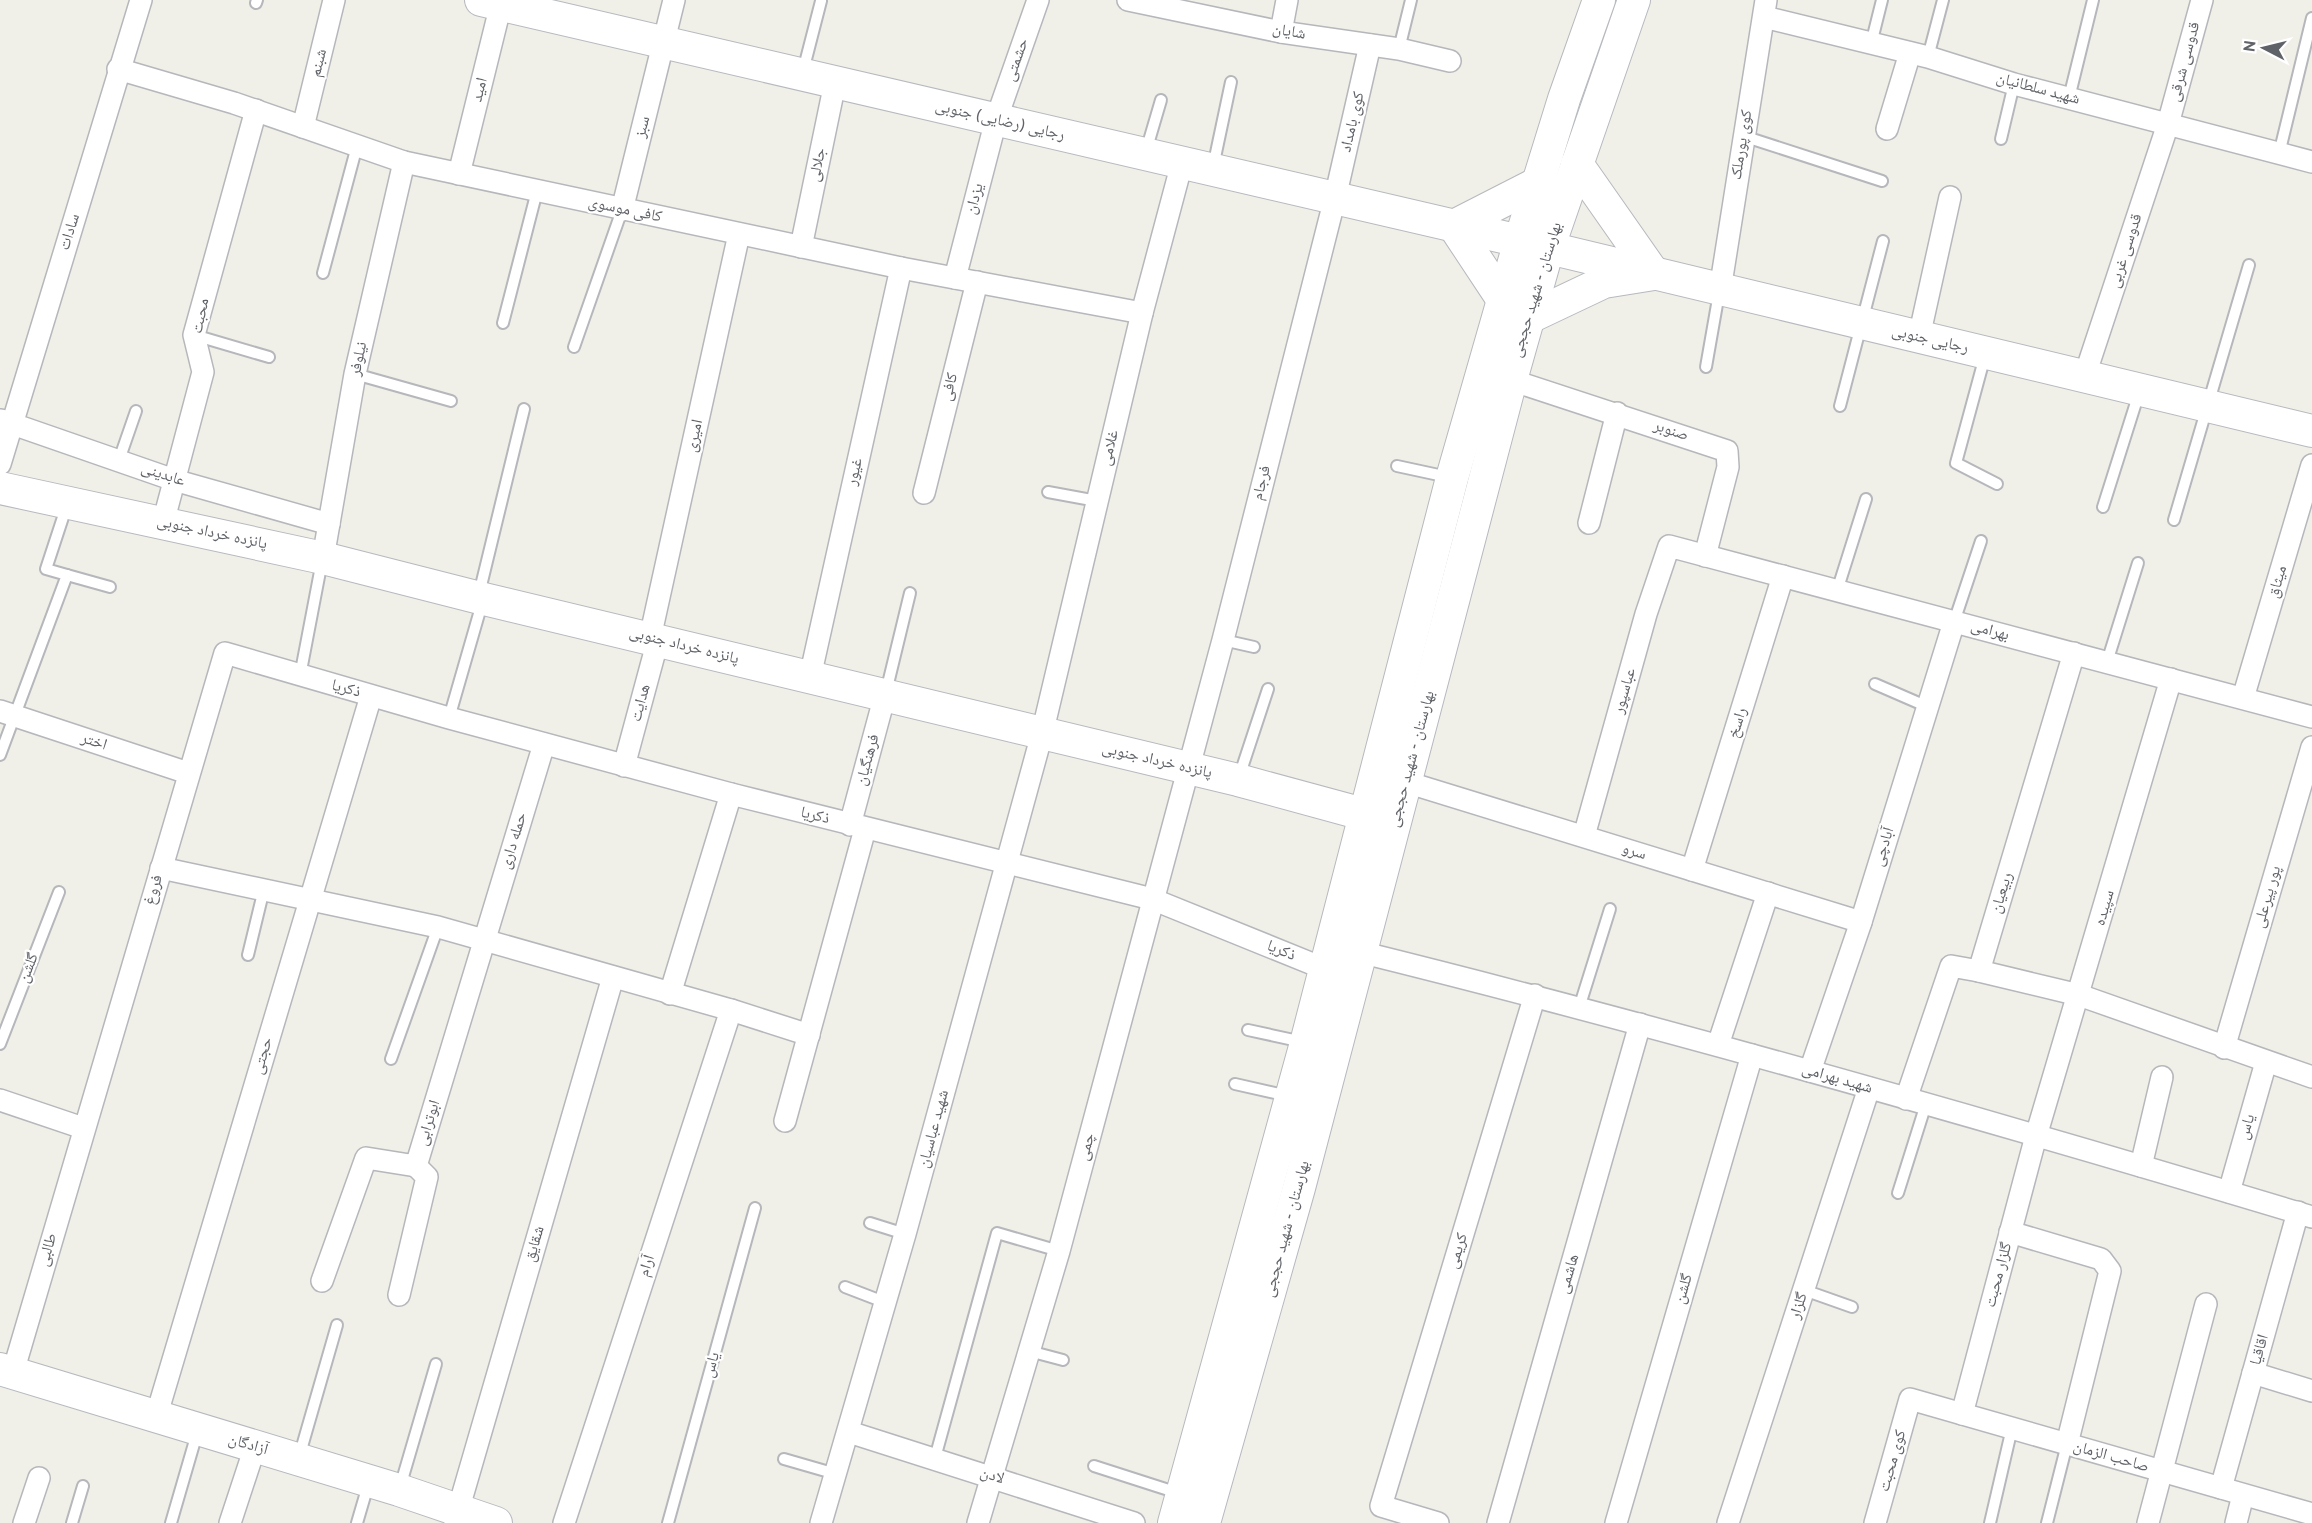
<svg xmlns="http://www.w3.org/2000/svg" width="2312" height="1523" font-family="Overpass,'Noto Naskh Arabic',sans-serif">
<style>
.lines{fill:none;stroke-linecap:round;stroke-linejoin:round}
.lane-casing{stroke:#b5b7bb;stroke-width:14}
.street-casing{stroke:#b5b7bb;stroke-width:24}
.secondary-casing{stroke:#b6b9be;stroke-width:34}
.lane{stroke:#fff;stroke-width:10}
.street{stroke:#fff;stroke-width:21}
.secondary{stroke:#fff;stroke-width:32}
.labels{text-anchor:middle;dominant-baseline:central;stroke-width:4.5;stroke-linejoin:round;paint-order:stroke}
.street-label{font-size:16px;fill:#5f6267;stroke:#fff}
</style>
<rect width="100%" height="100%" fill="#f0efe8"/>
<g class="lines">
<!-- lane casing -->
<g class="lane-casing">
<g id="lane">
<path d="M 256,3 L 257,0"/>
<path d="M 1871,44 L 1882,0"/>
<path d="M 1399,49 L 1411,0"/>
<path d="M 1928,57 L 1943,0"/>
<path d="M 803,71 L 821,1"/>
<path d="M 2069,98 L 2093,0"/>
<path d="M 1743,136 L 1882,181"/>
<path d="M 2001,139 L 2014,84"/>
<path d="M 1146,151 L 1161,100"/>
<path d="M 2279,154 L 2312,18"/>
<path d="M 1213,167 L 1231,82"/>
<path d="M 323,273 L 357,146"/>
<path d="M 503,323 L 537,191"/>
<path d="M 194,335 L 269,357"/>
<path d="M 574,347 L 622,210"/>
<path d="M 1985,356 L 1956,463 L 1997,484"/>
<path d="M 1706,367 L 1719,293"/>
<path d="M 355,374 L 451,401"/>
<path d="M 1840,406 L 1883,241"/>
<path d="M 119,460 L 136,411"/>
<path d="M 1397,466 L 1448,477"/>
<path d="M 1048,492 L 1097,501"/>
<path d="M 2103,507 L 2139,393"/>
<path d="M 2174,520 L 2249,265"/>
<path d="M 67,575 L 110,587"/>
<path d="M 1837,591 L 1866,499"/>
<path d="M 479,594 L 524,409"/>
<path d="M 1954,622 L 1981,541"/>
<path d="M 1223,640 L 1254,647"/>
<path d="M 2107,662 L 2138,563"/>
<path d="M 300,676 L 322,561"/>
<path d="M 1875,684 L 1928,707"/>
<path d="M 886,692 L 910,593"/>
<path d="M 449,718 L 483,600"/>
<path d="M 0,755 L 67,575 L 46,569 L 67,505"/>
<path d="M 1239,777 L 1268,689"/>
<path d="M 248,955 L 264,889"/>
<path d="M 1579,1008 L 1610,909"/>
<path d="M 1248,1030 L 1303,1042"/>
<path d="M 0,1044 L 59,892"/>
<path d="M 391,1059 L 438,927"/>
<path d="M 1235,1084 L 1288,1096"/>
<path d="M 1898,1193 L 1926,1104"/>
<path d="M 870,1223 L 905,1234"/>
<path d="M 845,1287 L 884,1302"/>
<path d="M 1804,1290 L 1852,1307"/>
<path d="M 1029,1351 L 1063,1360"/>
<path d="M 299,1457 L 337,1325"/>
<path d="M 935,1458 L 997,1233 L 1059,1251"/>
<path d="M 784,1459 L 836,1474"/>
<path d="M 1094,1466 L 1178,1493"/>
<path d="M 400,1487 L 436,1364"/>
<path d="M 72,1523 L 83,1486"/>
<path d="M 171,1523 L 198,1430"/>
<path d="M 357,1523 L 369,1482"/>
<path d="M 668,1523 L 755,1208"/>
<path d="M 1990,1523 L 2012,1428"/>
<path d="M 2047,1523 L 2067,1444"/>
</g>
</g>
<!-- street casing -->
<g class="street-casing">
<g id="street">
<path d="M 1128,0 L 1281,32 L 1399,49 L 1450,61"/>
<path d="M 1764,17 L 1928,57 L 2014,84 L 2312,162"/>
<path d="M 1281,32 L 1287,0"/>
<path d="M 118,69 L 234,103 L 404,162 L 901,268 L 1142,313"/>
<path d="M 303,127 L 334,0"/>
<path d="M 1887,129 L 1910,53"/>
<path d="M 459,174 L 502,0"/>
<path d="M 622,210 L 674,0"/>
<path d="M 801,247 L 835,83"/>
<path d="M 955,278 L 996,120 L 1038,0"/>
<path d="M 1720,290 L 1766,0"/>
<path d="M 1919,337 L 1950,197"/>
<path d="M 2084,378 L 2168,124 L 2202,0"/>
<path d="M 1511,380 L 1727,451 L 1728,467 L 1705,556"/>
<path d="M 1,420 L 174,480 L 329,524"/>
<path d="M 0,464 L 141,0"/>
<path d="M 924,493 L 977,282"/>
<path d="M 163,523 L 203,372 L 194,335 L 256,110"/>
<path d="M 1589,523 L 1617,413"/>
<path d="M 323,558 L 355,374 L 404,162"/>
<path d="M 650,638 L 739,234"/>
<path d="M 810,677 L 901,268"/>
<path d="M 2243,698 L 2312,465"/>
<path d="M 0,711 L 188,773"/>
<path d="M 624,766 L 658,640"/>
<path d="M 1406,782 L 1861,922"/>
<path d="M 850,825 L 885,695"/>
<path d="M 1584,836 L 1646,614 L 1669,546 L 2312,717"/>
<path d="M 161,868 L 438,927 L 731,1010 L 809,1035"/>
<path d="M 1692,870 L 1783,576"/>
<path d="M 1360,952 C 1679,1031 1996,1122 2312,1217"/>
<path d="M 1979,971 L 2079,995 L 2312,1077"/>
<path d="M 670,994 L 731,794"/>
<path d="M 1718,1045 L 1768,893"/>
<path d="M 2224,1048 L 2312,747"/>
<path d="M 1810,1071 L 1861,922 L 1954,622"/>
<path d="M 1906,1099 L 1951,966 L 1979,971 L 2074,653"/>
<path d="M 0,1100 L 83,1128"/>
<path d="M 785,1121 L 865,829"/>
<path d="M 2141,1166 L 2162,1077"/>
<path d="M 2229,1192 L 2266,1062"/>
<path d="M 2010,1232 L 2101,1259 L 2110,1271 L 2067,1444"/>
<path d="M 322,1281 L 366,1158 L 416,1166 L 544,744"/>
<path d="M 399,1295 L 427,1177 L 416,1166"/>
<path d="M 13,1372 L 225,653 L 449,718 L 731,794 L 1152,899 L 1325,969"/>
<path d="M 2253,1373 L 2312,1391"/>
<path d="M 1962,1414 L 2036,1136 L 2171,679"/>
<path d="M 156,1417 L 371,696"/>
<path d="M 849,1432 L 1134,1523"/>
<path d="M 2221,1488 L 2298,1212"/>
<path d="M 455,1521 L 613,977"/>
<path d="M 24,1523 L 39,1478"/>
<path d="M 230,1523 L 255,1447"/>
<path d="M 564,1523 L 731,1010"/>
<path d="M 821,1523 L 905,1234 L 1042,734 L 1142,313 L 1182,163"/>
<path d="M 978,1523 L 1059,1251 L 1223,640 L 1335,198 L 1370,45"/>
<path d="M 1438,1523 L 1381,1506 L 1535,995"/>
<path d="M 1498,1523 L 1640,1024"/>
<path d="M 1616,1523 L 1752,1055"/>
<path d="M 1728,1523 L 1869,1088"/>
<path d="M 1875,1523 L 1910,1399 L 2312,1514"/>
<path d="M 2148,1523 L 2206,1304"/>
<path d="M 2236,1523 L 2243,1495"/>
</g>
</g>
<!-- secondary casing -->
<g class="secondary-casing">
<g id="secondary">
<path d="M 481,0 L 1520,241 L 2312,431"/>
<path d="M 1503,300 L 1454,226 L 1538,183"/>
<path d="M 1528,318 L 1604,282 L 1654,274 L 1577,164"/>
<path d="M 0,488 L 323,558 L 484,599 L 1238,780 L 1385,820"/>
<path d="M 0,1369 L 399,1490 L 496,1523"/>
<path d="M 1174,1523 L 1306,1043 L 1452,478 L 1520,241 L 1564,99 L 1599,0"/>
<path d="M 1204,1523 L 1299,1188 L 1511,380 L 1548,249 L 1634,0"/>
</g>
</g>
<!-- lane -->
<use href="#lane" class="lane"/>
<!-- street -->
<use href="#street" class="street"/>
<!-- secondary -->
<use href="#secondary" class="secondary"/>
</g>
<g class="labels">
<!-- street labels -->
<g class="street-label">
<text transform="translate(1289 32) rotate(10)">شایان</text>
<text transform="translate(1017 60) rotate(-71)">حشمتی</text>
<text transform="translate(2185 62) rotate(-75)">قدوسی شرقی</text>
<text transform="translate(319 63) rotate(-76)">شبنم</text>
<text transform="translate(2038 89) rotate(15)">شهید سلطانیان</text>
<text transform="translate(480 90) rotate(-76)">امید</text>
<text transform="translate(1000 121) rotate(13)">رجایی (رضایی) جنوبی</text>
<text transform="translate(1353 122) rotate(-77)">کوی بامداد</text>
<text transform="translate(643 127) rotate(-76)">سبز</text>
<text transform="translate(1742 145) rotate(-81)">کوی پورملک</text>
<text transform="translate(818 165) rotate(-78)">جلالی</text>
<text transform="translate(975 199) rotate(-75)">یزدان</text>
<text transform="translate(625 210) rotate(12)">کافی موسوی</text>
<text transform="translate(70 232) rotate(-73)">سادات</text>
<text transform="translate(2126 251) rotate(-72)">قدوسی غربی</text>
<text transform="translate(1537 290) rotate(-73)">بهارستان - شهید حججی</text>
<text transform="translate(201 316) rotate(-78)">محبت</text>
<text transform="translate(1930 340) rotate(13)">رجایی جنوبی</text>
<text transform="translate(359 359) rotate(-78)">نیلوفر</text>
<text transform="translate(950 387) rotate(-76)">کافی</text>
<text transform="translate(1671 431) rotate(18)">صنوبر</text>
<text transform="translate(695 436) rotate(-78)">امیری</text>
<text transform="translate(1110 448) rotate(-77)">غلامی</text>
<text transform="translate(855 472) rotate(-77)">غیور</text>
<text transform="translate(163 475) rotate(18)">عابدینی</text>
<text transform="translate(1262 483) rotate(-76)">فرجام</text>
<text transform="translate(212 533) rotate(12)">پانزده خرداد جنوبی</text>
<text transform="translate(2278 582) rotate(-74)">میثاق</text>
<text transform="translate(1990 631) rotate(15)">بهرامی</text>
<text transform="translate(684 646) rotate(14)">پانزده خرداد جنوبی</text>
<text transform="translate(346 689) rotate(15)">ذکریا</text>
<text transform="translate(1625 691) rotate(-74)">عباسپور</text>
<text transform="translate(641 703) rotate(-75)">هدایت</text>
<text transform="translate(1738 723) rotate(-73)">راسخ</text>
<text transform="translate(94 742) rotate(18)">اختر</text>
<text transform="translate(1412 759) rotate(-75)">بهارستان - شهید حججی</text>
<text transform="translate(868 760) rotate(-75)">فرهنگیان</text>
<text transform="translate(1157 761) rotate(13)">پانزده خرداد جنوبی</text>
<text transform="translate(815 816) rotate(14)">ذکریا</text>
<text transform="translate(514 841) rotate(-73)">حمله داری</text>
<text transform="translate(1884 847) rotate(-73)">آبادچی</text>
<text transform="translate(1634 852) rotate(17)">سرو</text>
<text transform="translate(154 890) rotate(-73)">فروغ</text>
<text transform="translate(2002 893) rotate(-73)">ربیعیان</text>
<text transform="translate(2268 897) rotate(-74)">پور پیرعلی</text>
<text transform="translate(2105 908) rotate(-74)">سپیده</text>
<text transform="translate(1281 951) rotate(22)">ذکریا</text>
<text transform="translate(29 968) rotate(-69)">گلشن</text>
<text transform="translate(263 1056) rotate(-74)">حجتی</text>
<text transform="translate(1837 1079) rotate(16)">شهید بهرامی</text>
<text transform="translate(429 1123) rotate(-73)">ابوترابی</text>
<text transform="translate(2247 1127) rotate(-74)">یاس</text>
<text transform="translate(934 1129) rotate(-75)">شهید عباسیان</text>
<text transform="translate(1087 1147) rotate(-75)">چمی</text>
<text transform="translate(1287 1229) rotate(-75)">بهارستان - شهید حججی</text>
<text transform="translate(535 1244) rotate(-74)">شقایق</text>
<text transform="translate(48 1250) rotate(-74)">طالبی</text>
<text transform="translate(1458 1251) rotate(-73)">کریمی</text>
<text transform="translate(647 1266) rotate(-72)">آرام</text>
<text transform="translate(1569 1274) rotate(-74)">هاشمی</text>
<text transform="translate(1999 1275) rotate(-75)">گلزار محبت</text>
<text transform="translate(1684 1289) rotate(-74)">گلشن</text>
<text transform="translate(1799 1306) rotate(-72)">گلزار</text>
<text transform="translate(2260 1350) rotate(-74)">اقاقیا</text>
<text transform="translate(712 1365) rotate(-75)">یاس</text>
<text transform="translate(248 1445) rotate(16)">آزادگان</text>
<text transform="translate(2111 1457) rotate(16)">صاحب الزمان</text>
<text transform="translate(1893 1461) rotate(-74)">کوی محبت</text>
<text transform="translate(992 1476) rotate(18)">لادن</text>
</g>
</g>
<!-- north arrow -->
<g transform="translate(2264 48) rotate(277)" stroke="#ffffff" stroke-width="4.5" paint-order="stroke">
<path d="M0-4.5L10 22L0 15L-10 22Z" fill="#5f6267"/>
<text y="-9" font-size="16" font-weight="bold" text-anchor="middle" fill="#5f6267">N</text>
</g>
</svg>
